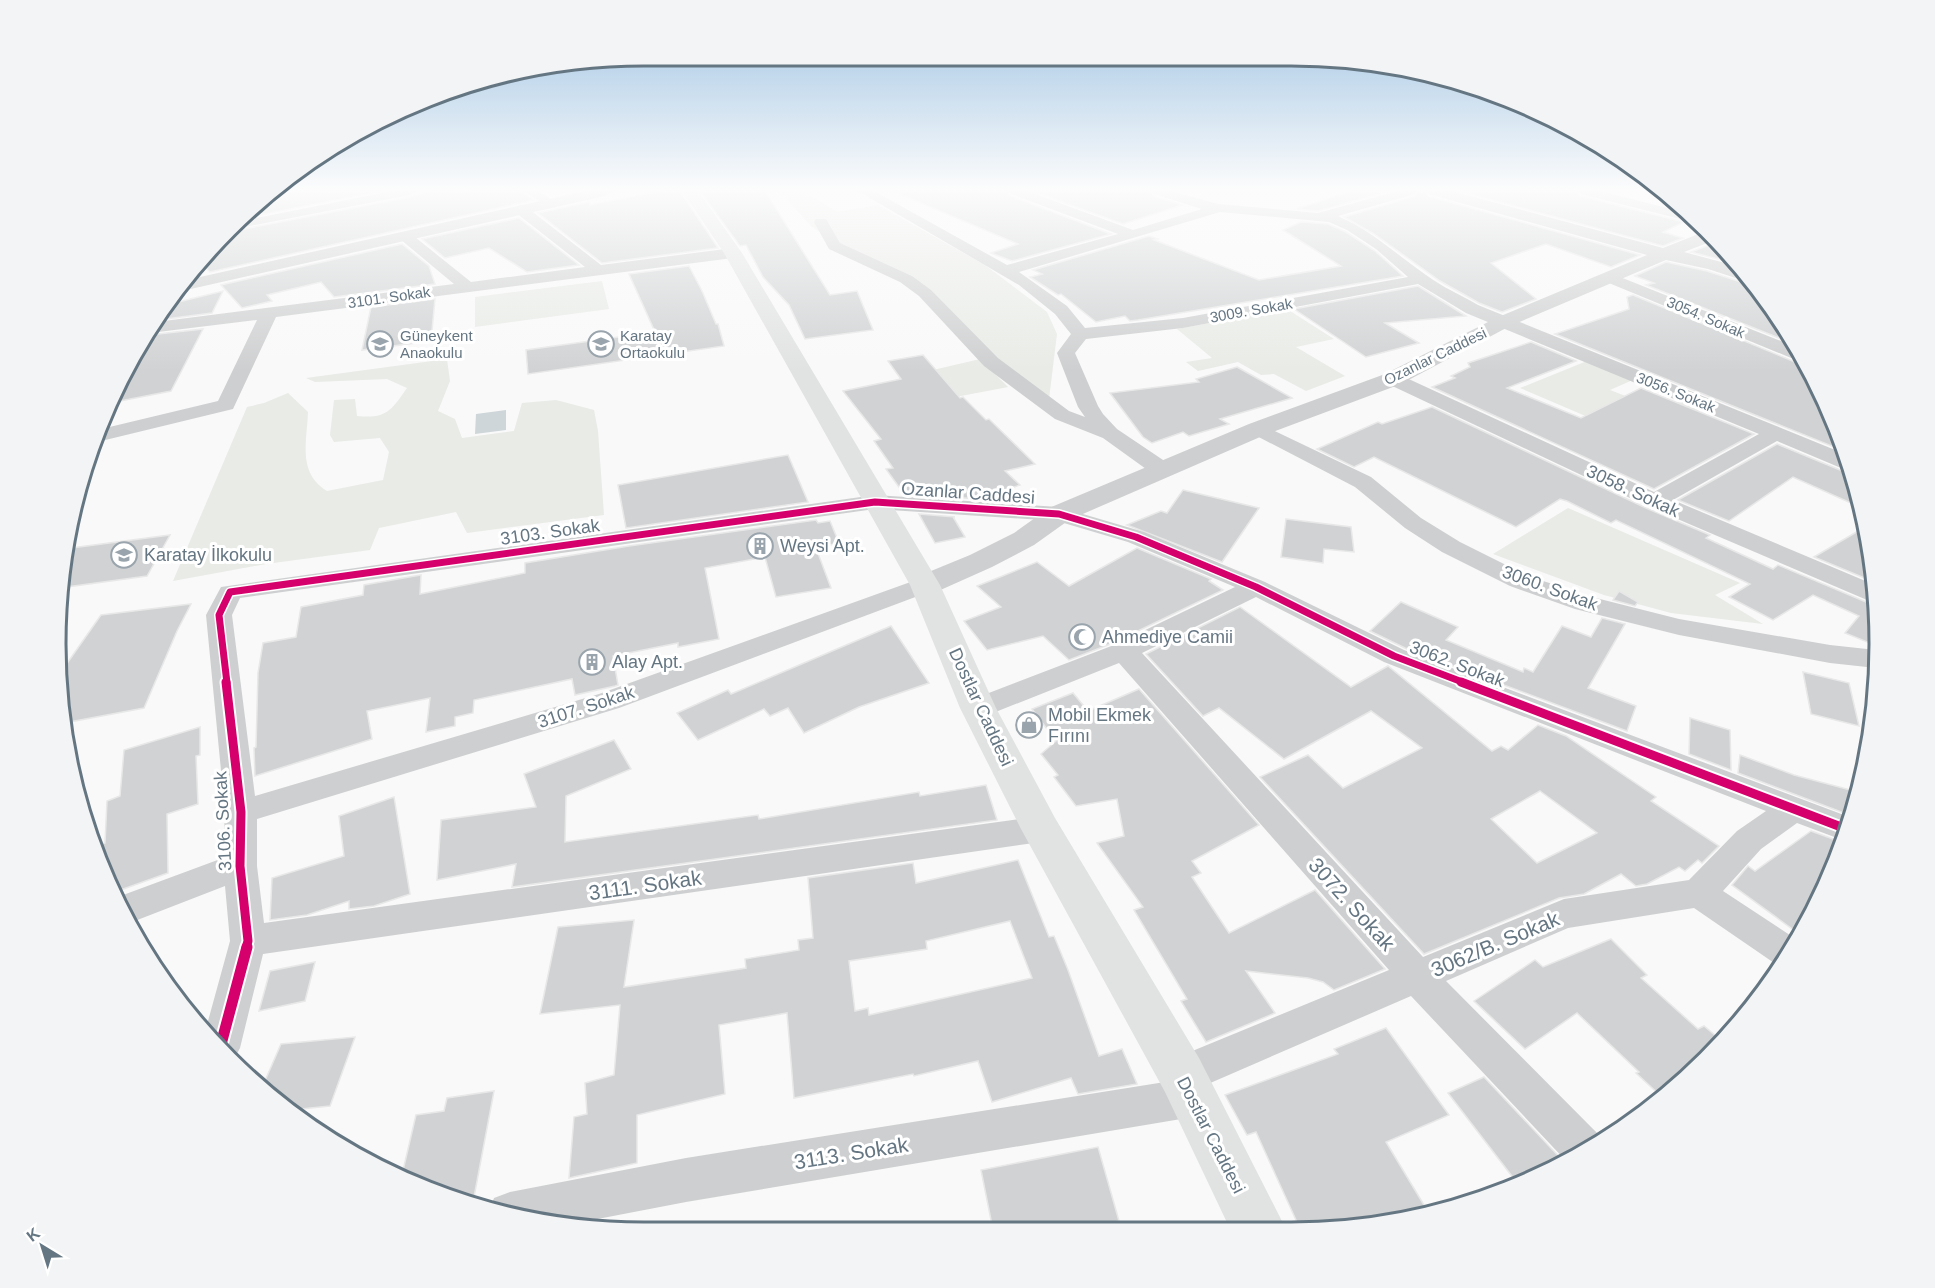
<svg xmlns="http://www.w3.org/2000/svg" width="1935" height="1288" font-family="Helvetica,sans-serif">
<style>
.green{fill:#e8ebe6}
.water{fill:#ced6d9}
.building{fill:#d0d2d3;stroke:#e8e8e8;stroke-width:1.5;fill-rule:evenodd}
.lines{fill:none;stroke-linecap:round;stroke-linejoin:round}
.minor{fill:#cecfd0;fill-rule:evenodd}
.tertiary{fill:#cecfd0;fill-rule:evenodd}
.secondary{fill:#e1e2e2;fill-rule:evenodd}
.cycleway-far2-casing{stroke:#fff;stroke-width:10}
.cycleway-far1-casing{stroke:#fff;stroke-width:13}
.cycleway-casing{stroke:#fff;stroke-width:15}
.cycleway-far2{stroke:#d6006c;stroke-width:7}
.cycleway-far1{stroke:#d6006c;stroke-width:9}
.cycleway{stroke:#d6006c;stroke-width:11}
.labels{text-anchor:middle;dominant-baseline:central;stroke-width:6;stroke-linejoin:round;paint-order:stroke}
.far-street-label{font-size:15px;fill:#657683;stroke:#fff}
.far-poi-label{font-size:15px;fill:#657683;stroke:#fff;text-anchor:start}
.street-label{font-size:18px;fill:#657683;stroke:#fff}
.poi-label{font-size:18px;fill:#657683;stroke:#fff;text-anchor:start}
.near-street-label{font-size:21px;fill:#657683;stroke:#fff}
.rim{fill:none;stroke:#657683;stroke-width:3}
</style>
<rect width="100%" height="100%" fill="#f9f9f9"/>
<!-- green -->
<g class="green">
<path d="M 779,191 L 803,191 L 837,212 L 878,205 L 985,265 L 1047,312 L 1057,334 L 1049,399 L 1044,402 L 912,276 L 837,243 L 812,227 Z"/>
<path d="M 602,281 L 609,309 L 475,327 L 475,297 Z"/>
<path d="M 1287,309 L 1334,339 L 1296,347 L 1345,376 L 1306,391 L 1274,374 L 1261,375 L 1238,362 L 1198,371 L 1186,362 L 1212,358 L 1177,329 Z"/>
<path d="M 447,359 L 450,381 L 438,411 L 455,419 L 462,438 L 514,431 L 522,403 L 556,400 L 594,410 L 598,431 L 604,515 L 467,533 L 456,512 L 379,528 L 370,550 L 266,564 L 173,581 L 247,407 L 264,403 L 288,393 L 308,412 C 307,441 297,473 327,491 L 383,480 L 389,452 L 380,438 L 334,442 L 330,435 L 334,400 L 355,399 L 357,416 C 386,419 391,411 407,388 L 387,379 L 315,382 L 306,378 Z"/>
<path d="M 980,359 L 1008,387 L 924,403 L 899,378 Z"/>
<path d="M 1587,361 L 1635,379 L 1610,390 L 1664,411 L 1682,400 L 1703,408 L 1644,441 L 1520,388 Z"/>
<path d="M 1568,508 L 1740,583 L 1715,595 L 1763,624 L 1671,613 L 1604,595 L 1493,554 Z"/>
</g>
<!-- water -->
<path class="water" d="M 506,410 L 506,430 L 475,434 L 476,414 Z"/>
<!-- building -->
<g class="building">
<path d="M 271,191 L 382,191 L 239,219 L 251,206 L 280,200 Z"/>
<path d="M 430,191 L 453,191 L 456,193 L 467,191 L 521,191 L 534,200 L 210,272 L 200,262 L 228,232 L 410,197 Z"/>
<path d="M 660,191 L 680,191 L 718,248 L 602,263 L 538,213 L 589,202 L 590,205 Z"/>
<path d="M 700,191 L 765,191 L 830,295 L 857,291 L 873,330 L 805,339 L 789,305 L 763,277 L 746,245 L 740,246 Z"/>
<path d="M 893,191 L 1008,191 L 1010,196 L 1111,234 L 1012,261 L 991,253 L 1018,244 Z"/>
<path d="M 1032,191 L 1151,191 L 1153,196 L 1182,205 L 1123,224 Z"/>
<path d="M 1350,191 L 1390,191 L 1318,211 L 1297,209 Z"/>
<path d="M 1418,191 L 1425,191 L 1428,196 L 1640,255 L 1611,267 L 1546,244 L 1491,263 L 1536,299 L 1502,312 L 1479,303 L 1440,281 L 1374,234 L 1344,217 L 1416,196 Z"/>
<path d="M 1459,191 L 1577,191 L 1580,196 L 1684,222 L 1663,232 L 1683,238 L 1663,246 Z"/>
<path d="M 519,218 L 579,265 L 527,272 L 489,248 L 445,258 L 422,239 Z"/>
<path d="M 1301,222 L 1328,224 L 1346,232 L 1375,251 L 1403,276 L 1138,320 L 1130,321 L 1125,316 L 1096,322 L 1061,294 L 1058,295 L 1030,277 L 1042,274 L 1033,270 L 1149,236 L 1158,239 L 1154,240 L 1259,280 L 1341,266 L 1283,230 Z"/>
<path d="M 402,244 L 429,266 L 435,284 L 334,297 L 321,282 L 267,295 L 272,301 L 242,308 L 221,285 Z"/>
<path d="M 1709,245 L 1723,248 L 1737,264 L 1691,252 Z"/>
<path d="M 1666,262 L 1707,271 L 1747,284 L 1755,282 L 1794,344 L 1646,285 L 1654,283 L 1635,276 Z"/>
<path d="M 689,266 L 702,291 L 716,324 L 718,324 L 724,346 L 528,374 L 526,350 L 655,332 L 629,274 Z"/>
<path d="M 1418,286 L 1466,316 L 1385,323 L 1419,343 L 1366,357 L 1294,309 Z"/>
<path d="M 223,291 L 212,313 L 158,320 L 166,305 Z"/>
<path d="M 1633,295 L 1795,362 L 1806,363 L 1819,384 L 1844,451 L 1555,334 L 1629,309 L 1627,297 Z"/>
<path d="M 435,299 L 431,341 L 362,350 L 371,307 Z"/>
<path d="M 203,329 L 171,391 L 110,403 L 149,335 Z"/>
<path d="M 1531,342 L 1576,361 L 1507,388 L 1581,418 L 1641,388 L 1754,434 L 1654,489 L 1432,387 L 1455,378 L 1451,376 L 1470,367 L 1468,363 Z"/>
<path d="M 923,355 L 960,398 L 963,397 L 986,420 L 989,419 L 1035,464 L 1005,471 L 1020,485 L 1008,489 L 1019,499 L 1009,501 L 904,494 L 886,469 L 893,468 L 874,441 L 881,439 L 843,391 L 901,379 L 888,361 Z"/>
<path d="M 1237,367 L 1292,398 L 1220,419 L 1229,424 L 1189,436 L 1183,432 L 1152,443 L 1143,437 L 1110,393 L 1199,382 L 1196,379 Z"/>
<path d="M 1432,407 L 1646,508 L 1710,535 L 1706,538 L 1773,569 L 1778,565 L 1866,602 L 1878,604 L 1877,646 L 1845,633 L 1859,616 L 1813,595 L 1773,620 L 1729,597 L 1750,584 L 1616,520 L 1611,523 L 1567,501 L 1560,499 L 1516,527 L 1374,457 L 1354,467 L 1317,449 L 1378,422 L 1382,424 Z"/>
<path d="M 1777,444 L 1840,470 L 1852,471 L 1860,492 L 1862,508 L 1793,477 L 1729,521 L 1678,500 Z"/>
<path d="M 788,455 L 808,502 L 626,528 L 618,485 Z"/>
<path d="M 1183,490 L 1259,508 L 1222,562 L 1127,525 L 1161,511 L 1167,513 Z"/>
<path d="M 919,514 L 955,517 L 953,517 L 965,537 L 935,543 Z"/>
<path d="M 1286,519 L 1351,527 L 1354,552 L 1324,549 L 1323,563 L 1281,557 Z"/>
<path d="M 816,520 L 818,523 L 830,521 L 839,543 L 816,548 L 831,588 L 776,597 L 765,557 L 705,568 L 719,639 L 678,647 L 678,643 L 613,656 L 618,685 L 615,686 L 575,695 L 572,679 L 474,700 L 473,713 L 455,717 L 455,726 L 426,732 L 430,698 L 367,711 L 372,739 L 255,776 L 254,748 L 256,747 L 258,673 L 263,643 L 296,637 L 301,607 L 363,595 L 364,585 L 415,576 L 421,575 L 420,594 L 525,573 L 525,563 L 629,546 Z"/>
<path d="M 1865,527 L 1874,582 L 1814,557 Z"/>
<path d="M 170,535 L 147,576 L 59,588 L 64,549 Z"/>
<path d="M 1137,548 L 1211,579 L 1209,581 L 1223,590 L 1113,643 L 1069,660 L 1043,636 L 987,650 L 964,621 L 1001,607 L 977,586 L 1000,577 L 1037,562 L 1069,586 Z"/>
<path d="M 1619,591 L 1638,602 L 1635,606 L 1613,600 Z"/>
<path d="M 1401,602 L 1458,627 L 1446,640 L 1523,672 L 1524,668 L 1533,672 L 1562,626 L 1591,637 L 1602,618 L 1625,624 L 1588,688 L 1636,706 L 1627,731 L 1405,648 L 1370,631 Z"/>
<path d="M 191,604 L 177,631 L 144,708 L 64,723 L 61,672 L 101,615 Z"/>
<path d="M 1240,607 L 1351,687 L 1388,666 L 1492,751 L 1501,746 L 1508,750 L 1538,725 L 1566,736 L 1656,797 L 1651,801 L 1719,846 L 1702,863 L 1698,860 L 1685,871 L 1679,867 L 1647,884 L 1636,886 L 1621,874 L 1584,894 L 1559,898 L 1424,954 L 1260,777 L 1308,755 L 1343,788 L 1422,748 L 1371,711 L 1284,759 L 1219,708 L 1203,716 L 1146,654 ZM 1540,791 L 1597,833 L 1537,863 L 1491,819 Z"/>
<path d="M 891,626 L 929,683 L 859,707 L 804,733 L 788,708 L 770,716 L 764,709 L 698,740 L 677,713 L 728,690 L 731,694 Z"/>
<path d="M 1803,672 L 1849,683 L 1859,726 L 1811,714 Z"/>
<path d="M 1139,689 L 1259,825 L 1192,861 L 1201,873 L 1192,877 L 1229,933 L 1315,890 L 1385,969 L 1334,990 L 1323,982 L 1308,978 L 1246,971 L 1275,1013 L 1206,1042 L 1181,1001 L 1187,999 L 1134,910 L 1143,907 L 1097,843 L 1124,836 L 1117,799 L 1076,806 L 1054,777 L 1058,775 L 1041,754 L 1056,741 L 1032,709 L 1073,693 L 1088,711 Z"/>
<path d="M 1690,718 L 1730,730 L 1731,770 L 1689,754 Z"/>
<path d="M 200,727 L 200,755 L 196,756 L 198,804 L 167,814 L 168,873 L 112,893 L 100,869 L 94,847 L 105,843 L 107,801 L 120,796 L 124,750 Z"/>
<path d="M 614,740 L 631,769 L 566,796 L 565,842 L 758,815 L 759,819 L 919,792 L 920,796 L 986,785 L 997,820 L 512,887 L 516,864 L 437,880 L 441,820 L 536,807 L 524,774 Z"/>
<path d="M 1740,755 L 1794,775 L 1858,792 L 1852,816 L 1738,773 Z"/>
<path d="M 394,797 L 410,894 L 374,906 L 349,909 L 349,901 L 307,915 L 270,920 L 272,878 L 344,856 L 339,816 Z"/>
<path d="M 1811,831 L 1844,843 L 1808,922 L 1795,931 L 1732,885 L 1748,866 L 1755,871 Z"/>
<path d="M 1018,860 L 1049,937 L 1054,936 L 1068,970 L 1099,1056 L 1122,1049 L 1137,1084 L 1078,1094 L 1071,1078 L 992,1102 L 978,1061 L 914,1076 L 913,1074 L 794,1098 L 787,1013 L 719,1025 L 725,1094 L 637,1115 L 637,1163 L 569,1178 L 574,1117 L 587,1114 L 585,1083 L 614,1075 L 620,1005 L 540,1014 L 558,927 L 634,920 L 624,987 L 746,968 L 745,959 L 799,950 L 798,940 L 813,938 L 808,878 L 913,863 L 916,883 ZM 1010,921 L 1032,978 L 869,1015 L 868,1008 L 855,1011 L 849,961 L 927,949 L 926,941 Z"/>
<path d="M 1611,939 L 1647,975 L 1641,978 L 1698,1029 L 1704,1026 L 1723,1042 L 1663,1098 L 1636,1073 L 1639,1072 L 1577,1013 L 1525,1049 L 1474,1001 L 1535,960 L 1543,967 Z"/>
<path d="M 315,962 L 305,1001 L 259,1011 L 270,971 Z"/>
<path d="M 1386,1028 L 1449,1115 L 1386,1142 L 1430,1215 L 1329,1231 L 1301,1231 L 1256,1132 L 1247,1135 L 1225,1095 L 1338,1054 L 1334,1049 Z"/>
<path d="M 355,1037 L 330,1106 L 291,1110 L 261,1090 L 281,1044 Z"/>
<path d="M 1484,1077 L 1565,1163 L 1551,1172 L 1518,1184 L 1448,1093 Z"/>
<path d="M 494,1091 L 474,1197 L 453,1201 L 401,1179 L 416,1115 L 444,1111 L 447,1098 Z"/>
<path d="M 1098,1147 L 1119,1221 L 1076,1230 L 993,1230 L 981,1170 Z"/>
</g>
<g class="lines">
<!-- minor -->
<g class="minor">
<path d="M 392,191 L 417,191 L 410,195 L 229,230 L 237,222 Z"/>
<path d="M 523,191 L 539,191 L 556,203 L 549,207 Z"/>
<path d="M 858,191 L 874,191 L 1007,265 L 1118,234 L 1011,194 L 1010,191 L 1027,191 L 1133,230 L 1202,209 L 1154,194 L 1153,191 L 1171,191 L 1218,204 L 1318,213 L 1397,191 L 1416,191 L 1415,194 L 1338,216 C 1372,231 1396,254 1426,275 C 1442,287 1461,295 1478,305 L 1845,454 L 1851,469 L 1841,468 L 1777,441 L 1673,500 L 1875,585 L 1878,602 L 1867,600 L 1647,506 L 1386,383 L 1384,379 L 1386,375 L 1400,375 L 1654,492 L 1759,434 L 1466,313 L 1418,284 L 1183,328 L 1086,339 L 1075,353 L 1098,406 L 1103,414 L 1117,429 L 1169,464 L 1172,469 L 1169,474 L 1161,476 L 1153,474 L 1103,438 L 1055,419 L 984,366 L 919,296 L 900,282 L 829,249 L 814,222 L 816,219 L 826,219 L 840,243 L 912,276 L 931,290 L 998,358 L 1069,411 L 1085,417 L 1078,407 L 1057,353 L 1071,334 L 1055,314 L 1019,285 ZM 1220,212 L 1329,222 L 1347,230 L 1376,249 L 1408,277 L 1183,318 L 1085,328 L 1067,306 L 1019,272 Z"/>
<path d="M 1579,191 L 1600,191 L 1691,214 L 1700,224 L 1581,194 Z"/>
<path d="M 520,205 L 525,206 L 601,265 L 733,248 L 741,253 L 733,258 L 276,317 L 233,409 L 93,443 L 97,430 L 218,401 L 257,320 L 150,333 L 156,322 L 454,284 L 400,239 L 398,236 L 400,233 L 410,233 L 471,282 L 585,267 L 515,212 L 513,209 Z"/>
<path d="M 1610,273 L 1796,347 L 1805,361 L 1796,360 L 1604,281 L 1602,278 L 1604,275 Z"/>
<path d="M 1258,423 L 1371,477 L 1421,518 L 1460,542 L 1528,576 L 1592,597 L 1679,619 L 1830,645 L 1876,650 L 1876,668 L 1830,663 L 1679,635 L 1575,609 L 1510,586 L 1442,552 L 1405,528 L 1355,487 L 1251,433 L 1248,429 L 1251,425 Z"/>
<path d="M 875,495 L 1059,507 L 1144,532 L 1265,582 L 1404,650 L 1852,818 L 1845,841 L 1797,823 L 1761,849 L 1723,891 L 1799,941 L 1780,967 L 1694,908 L 1568,928 L 1446,981 L 1600,1136 L 1602,1140 L 1567,1162 L 1411,996 L 1208,1084 L 1213,1097 L 1207,1111 L 1193,1117 L 686,1202 L 561,1226 L 490,1209 L 494,1198 L 510,1192 L 686,1158 L 1165,1082 L 1162,1075 L 1168,1061 L 1389,970 L 1119,663 L 988,715 L 978,718 L 968,715 L 964,708 L 968,701 L 1114,645 L 1235,587 L 1128,542 L 1057,521 L 875,509 L 240,598 L 232,615 L 255,796 L 599,694 L 916,580 L 925,577 L 934,580 L 938,585 L 934,590 L 619,708 L 257,819 L 257,866 L 264,923 L 1041,816 L 1053,820 L 1057,829 L 1053,838 L 1041,842 L 263,954 L 240,1048 L 233,1061 L 205,1032 L 230,941 L 225,886 L 127,924 L 115,898 L 223,858 L 225,812 L 206,615 L 221,587 ZM 1256,597 L 1384,662 L 1766,811 L 1737,831 L 1689,880 L 1564,899 L 1423,957 L 1142,653 Z"/>
</g>
<!-- tertiary -->
<g class="tertiary">
<path d="M 585,191 L 613,191 L 605,196 L 173,293 L 182,281 Z"/>
<path d="M 1427,191 L 1452,191 L 1663,248 L 1706,231 L 1715,240 L 1684,252 L 1740,267 L 1753,281 L 1748,282 L 1708,269 L 1666,260 L 1510,326 L 1401,384 L 1267,434 L 1069,520 L 1034,545 L 992,567 L 936,592 L 925,594 L 914,592 L 910,585 L 914,578 L 970,555 L 1014,533 L 1049,508 L 1249,424 L 1385,374 L 1496,318 L 1647,255 L 1429,194 Z"/>
</g>
<!-- secondary -->
<path class="secondary" d="M 682,191 L 698,191 L 742,253 L 940,585 L 996,708 L 1055,818 L 1199,1058 L 1287,1231 L 1231,1231 L 1165,1092 L 1021,829 L 960,708 L 910,585 L 724,253 Z"/>
<!-- cycleway-far2 casing -->
<g class="cycleway-far2-casing">
<path id="cycleway-far2" d="M 227,683 L 219,615 L 230,592 L 875,502 L 1059,514 L 1136,537 L 1256,587 L 1394,656 L 1465,683"/>
</g>
<!-- cycleway-far1 casing -->
<g class="cycleway-far1-casing">
<g id="cycleway-far1">
<path d="M 226,682 L 241,812 L 240,866 L 248,941 L 246,948"/>
<path d="M 1461,682 L 1849,830"/>
</g>
</g>
<!-- cycleway casing -->
<g class="cycleway-casing">
<path id="cycleway" d="M 220,1048 L 247,947"/>
</g>
<!-- cycleway-far2 -->
<use href="#cycleway-far2" class="cycleway-far2"/>
<!-- cycleway-far1 -->
<use href="#cycleway-far1" class="cycleway-far1"/>
<!-- cycleway -->
<use href="#cycleway" class="cycleway"/>
</g>
<!-- sky -->
<linearGradient id="sky" x2="0" y2="1"><stop stop-color="#9dc2e2"/><stop offset="0.51" stop-color="#fcfcfc"/><stop offset="1" stop-color="#fcfcfc" stop-opacity="0"/></linearGradient>
<rect width="1935" height="371" fill="url(#sky)"/>
<!-- icons -->
<defs>
<g id="school-ring" transform="scale(1.35)"><circle r="9.5" fill="#fff" stroke="#99a4ac" stroke-width="1.5"/><path d="M0-5L7-2L0 1L-7-2ZM-4 1L0 2.5L4 1V4Q0 6-4 4Z" fill="#99a4ac"/></g>
<g id="building-ring" transform="scale(1.35)"><circle r="9.5" fill="#fff" stroke="#99a4ac" stroke-width="1.5"/><path d="M-4-6H4V6H1V3H-1V6H-4ZM-2.5-4.3h1.7v1.8h-1.7ZM.8-4.3h1.7v1.8H.8ZM-2.5-1h1.7V.8h-1.7ZM.8-1h1.7V.8H.8Z" fill="#99a4ac"/></g>
<g id="mosque-ring" transform="scale(1.35)"><circle r="9.5" fill="#fff" stroke="#99a4ac" stroke-width="1.5"/><path d="M3.5-4.9A6 6 0 1 0 3.5 4.9A5 5 0 1 1 3.5-4.9Z" fill="#99a4ac"/></g>
<g id="shop-ring" transform="scale(1.35)"><circle r="9.5" fill="#fff" stroke="#99a4ac" stroke-width="1.5"/><path d="M-5-2.5h2.3a2.7 3.5 0 0 1 5.4 0H5L5.5 6h-11ZM-1.5-2.5h3a1.5 2.3 0 0 0-3 0Z" fill="#99a4ac"/></g>
</defs>
<g fill-rule="evenodd">
<use href="#school-ring" x="380" y="344"/>
<use href="#school-ring" x="601" y="344"/>
<use href="#building-ring" x="760" y="546"/>
<use href="#school-ring" x="124" y="555"/>
<use href="#mosque-ring" x="1082" y="637"/>
<use href="#building-ring" x="592" y="662"/>
<use href="#shop-ring" x="1029" y="725"/>
</g>
<g class="labels">
<!-- far-street labels -->
<g class="far-street-label">
<text transform="translate(389 297) rotate(-8)">3101. Sokak</text>
<text transform="translate(1251 310) rotate(-10)">3009. Sokak</text>
<text transform="translate(1706 317) rotate(23)">3054. Sokak</text>
<text transform="translate(1435 356) rotate(-26)">Ozanlar Caddesi</text>
<text transform="translate(1676 392) rotate(22)">3056. Sokak</text>
</g>
<!-- far-poi labels -->
<g class="far-poi-label">
<text x="400" y="335">Güneykent<tspan x="400" dy="17">Anaokulu</tspan></text>
<text x="620" y="335">Karatay<tspan x="620" dy="17">Ortaokulu</tspan></text>
</g>
<!-- street labels -->
<g class="street-label">
<text transform="translate(1633 491) rotate(25)">3058. Sokak</text>
<text transform="translate(968 493) rotate(4)">Ozanlar Caddesi</text>
<text transform="translate(550 532) rotate(-8)">3103. Sokak</text>
<text transform="translate(1550 588) rotate(20)">3060. Sokak</text>
<text transform="translate(1457 664) rotate(21)">3062. Sokak</text>
<text transform="translate(586 707) rotate(-18)">3107. Sokak</text>
<text transform="translate(981 707) rotate(65)">Dostlar Caddesi</text>
<text transform="translate(223 821) rotate(-93)">3106. Sokak</text>
<text transform="translate(1211 1135) rotate(63)">Dostlar Caddesi</text>
</g>
<!-- poi labels -->
<g class="poi-label">
<text x="780" y="546">Weysi Apt.</text>
<text x="144" y="555">Karatay İlkokulu</text>
<text x="1102" y="637">Ahmediye Camii</text>
<text x="612" y="662">Alay Apt.</text>
<text x="1048" y="715">Mobil Ekmek<tspan x="1048" dy="21">Fırını</tspan></text>
</g>
<!-- near-street labels -->
<g class="near-street-label">
<text transform="translate(645 885) rotate(-8)">3111. Sokak</text>
<text transform="translate(1352 904) rotate(48)">3072. Sokak</text>
<text transform="translate(1495 944) rotate(-23)">3062/B. Sokak</text>
<text transform="translate(851 1153) rotate(-9)">3113. Sokak</text>
</g>
</g>
<!-- crop -->
<path d="M0 0H1935V1288H0ZM644 66H1291A578 578 0 0 1 1869 644V644A578 578 0 0 1 1291 1222H644A578 578 0 0 1 66 644V644A578 578 0 0 1 644 66Z" fill="#f3f4f5" fill-rule="evenodd"/>
<path class="rim" d="M644 66H1291A578 578 0 0 1 1869 644V644A578 578 0 0 1 1291 1222H644A578 578 0 0 1 66 644V644A578 578 0 0 1 644 66Z"/>
<!-- north arrow -->
<g transform="translate(42 1246) rotate(322)" stroke="#ffffff" stroke-width="4.5" paint-order="stroke">
<path d="M0-4.5L10 22L0 15L-10 22Z" fill="#657683"/>
<text y="-9" font-size="16" font-weight="bold" text-anchor="middle" fill="#657683">K</text>
</g>
</svg>
